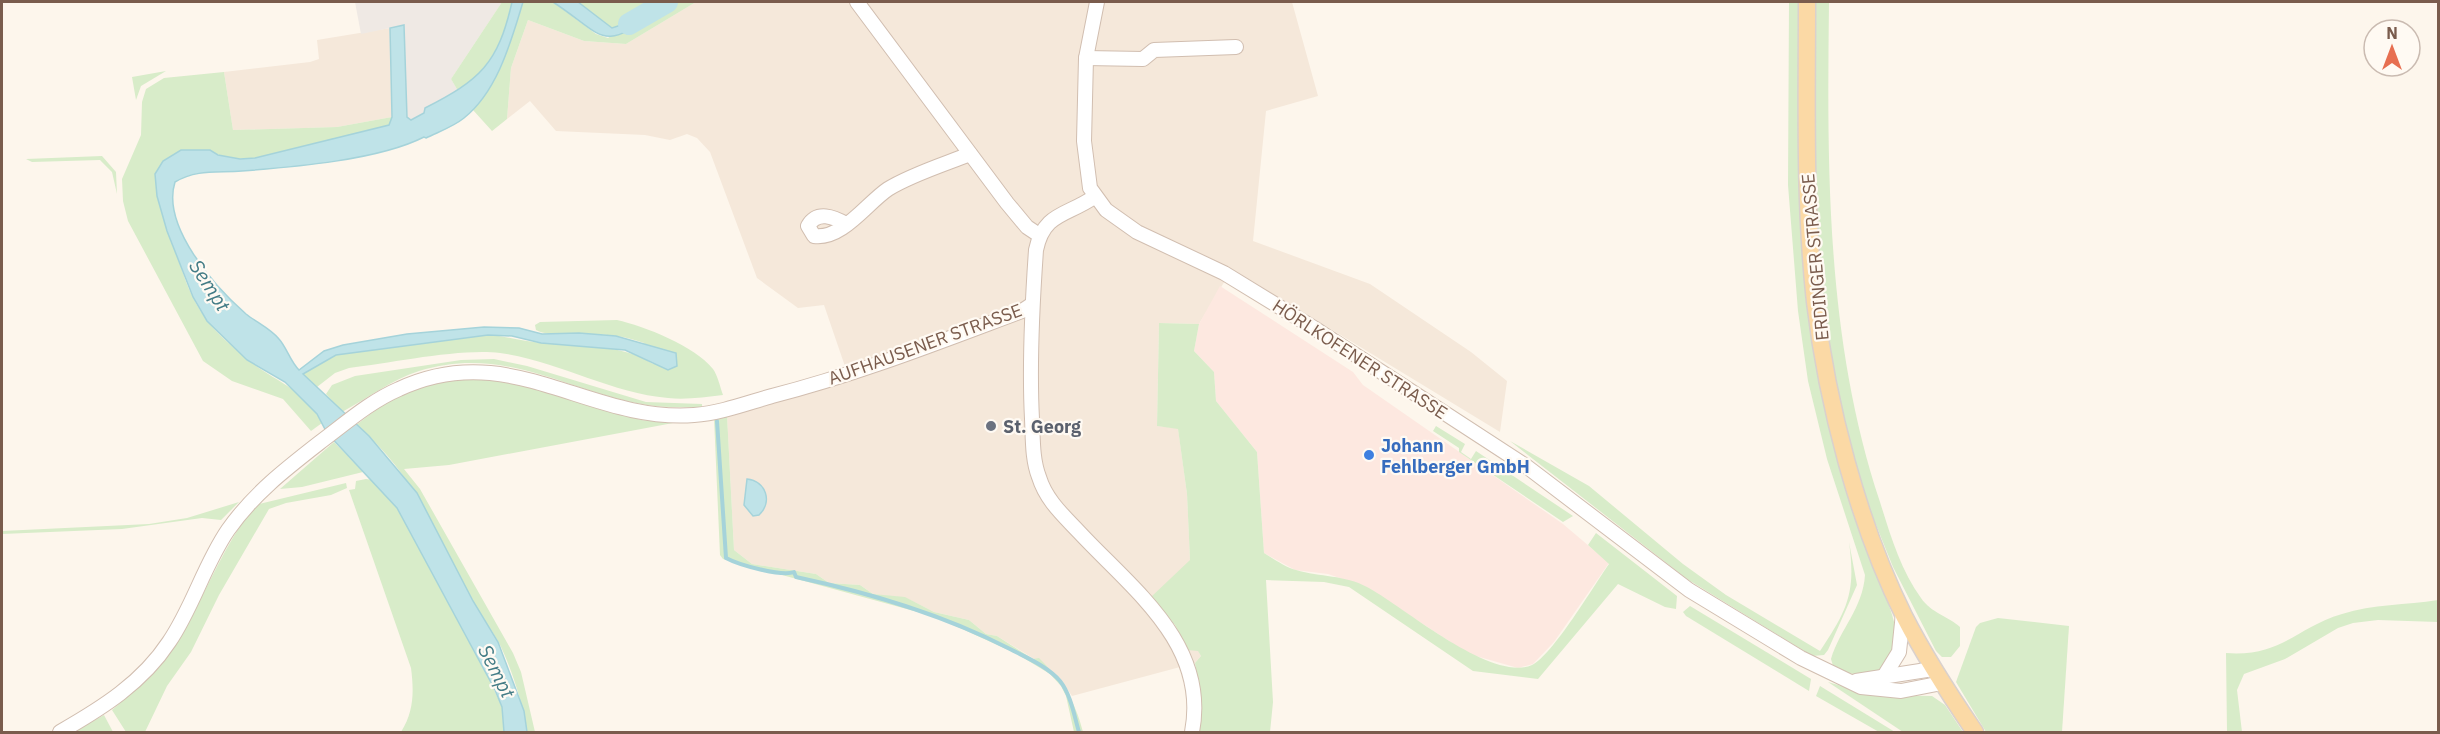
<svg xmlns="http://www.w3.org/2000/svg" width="2440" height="734" font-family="'IBM Plex Sans',sans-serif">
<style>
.residential{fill:#f5e8da}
.commercial{fill:#fde8e0}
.industrial{fill:#efe9e4}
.green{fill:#d8ecc9}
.water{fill:#bfe3e8;stroke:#a5d3da;stroke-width:1.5}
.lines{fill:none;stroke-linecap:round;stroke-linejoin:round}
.stream{stroke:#a5d3da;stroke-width:4}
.river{stroke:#bfe3e8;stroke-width:22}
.minor-casing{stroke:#d1beb0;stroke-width:16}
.major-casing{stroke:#dad1cd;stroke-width:19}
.minor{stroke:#fff;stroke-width:14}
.major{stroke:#fbd9a5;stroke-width:16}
.worship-dot{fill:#6b7280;stroke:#fffaf3;stroke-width:2}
.shop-dot{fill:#3f7fe0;stroke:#fffaf3;stroke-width:2}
.labels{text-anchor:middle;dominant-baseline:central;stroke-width:4.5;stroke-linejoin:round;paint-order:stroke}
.street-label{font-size:18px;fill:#7a5c4d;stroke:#fffaf3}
.worship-label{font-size:18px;font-weight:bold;fill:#5b616d;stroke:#fffaf3;text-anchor:start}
.shop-label{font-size:18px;font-weight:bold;fill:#366cbe;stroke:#fffaf3;text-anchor:start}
.water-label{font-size:20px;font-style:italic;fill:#437c86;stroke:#fffaf3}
</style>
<rect width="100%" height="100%" fill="#fdf6ec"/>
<!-- residential -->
<g class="residential">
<path d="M 696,2 L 1292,2 L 1318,96 L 1266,111 L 1253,241 L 1370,284 L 1471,352 L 1507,381 L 1500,432 L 1232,269 L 1199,324 L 1159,323 L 1157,426 L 1178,428 L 1187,494 L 1190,560 L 1167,615 L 1190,650 L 1198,650 L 1201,656 L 1195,663 L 1072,696 L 1063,683 L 1034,659 L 997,636 L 986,634 L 969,620 L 934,612 L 908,599 L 873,594 L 860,585 L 829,583 L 816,574 L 752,564 L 734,550 L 727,415 L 850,381 L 824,305 L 798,308 L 757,278 L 710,152 L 697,138 L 687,134 L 670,140 L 645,135 L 556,131 L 530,101 L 507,119 L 511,68 L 528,20 L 584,41 L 626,44 Z"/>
<path d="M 390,28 L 392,117 L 337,127 L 233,130 L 224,72 L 310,62 L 319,59 L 317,40 Z"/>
</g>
<!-- commercial -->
<path class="commercial" d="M 1220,286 L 1353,372 L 1363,385 L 1563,524 L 1609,563 L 1554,642 L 1533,664 L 1518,668 L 1469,654 L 1366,587 L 1328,574 L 1295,570 L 1264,553 L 1257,452 L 1216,401 L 1214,372 L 1194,351 L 1199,324 Z"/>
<!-- industrial -->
<path class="industrial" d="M 355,2 L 502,2 L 451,79 L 458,91 L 425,108 L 424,113 L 410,120 L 407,117 L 404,25 L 361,34 Z"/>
<!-- green -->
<g class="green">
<path d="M 502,2 L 512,2 C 503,43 492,65 458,91 L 451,79 Z"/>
<path d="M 523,2 L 553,2 L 596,34 L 608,38 L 652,6 L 624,24 L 612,28 L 578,2 L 696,2 L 626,44 L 584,41 L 528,20 L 511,68 L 507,119 L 492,131 L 473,110 L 502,65 Z"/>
<path d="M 1789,2 L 1800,2 L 1803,241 L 1882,584 C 1886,599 1895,618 1896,634 C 1898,672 1864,681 1834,669 L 1831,659 C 1840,629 1863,608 1865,575 L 1827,459 L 1808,381 L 1798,311 L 1788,185 Z"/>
<path d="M 1814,2 L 1829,2 C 1827,170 1826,340 1880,502 C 1890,534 1901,571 1921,598 C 1931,613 1948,616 1960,627 L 1960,646 L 1951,657 L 1942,657 L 1936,651 L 1893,567 L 1868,505 L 1849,444 L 1833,371 L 1821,296 L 1815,209 Z"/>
<path d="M 166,71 L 141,86 L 136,100 L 132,77 Z"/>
<path d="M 224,72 L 233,130 L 337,127 L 392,117 L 389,125 L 255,158 C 239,160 223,159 210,150 L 163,161 C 171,214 173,274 206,319 C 216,333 233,347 246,358 C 271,380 305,388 322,423 L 311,431 L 283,399 L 232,381 L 203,361 L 128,221 L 123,201 L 122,179 L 141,135 L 142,102 L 146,89 L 164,78 Z"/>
<path d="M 102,156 L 116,172 L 117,194 L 112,172 L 100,160 L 32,162 L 26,159 Z"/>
<path d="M 617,320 C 644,326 695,346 713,369 C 718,376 720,387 723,395 C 705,397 686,400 668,398 C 610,393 558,361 500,353 C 461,348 391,363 349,368 L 335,373 L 317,387 L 302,374 L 336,355 L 488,335 C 507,336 524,342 543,343 C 580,347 621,343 653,364 L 644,343 C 635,340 625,337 616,336 C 597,332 548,338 536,330 L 535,325 L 540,322 Z"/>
<path d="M 1159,323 L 1199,324 L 1194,351 L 1214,372 L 1216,401 L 1257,452 L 1264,553 C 1274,559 1285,567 1296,570 C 1320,577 1345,575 1367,587 C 1403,606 1491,683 1532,665 C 1553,655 1594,585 1609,564 L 1588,545 L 1596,533 L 1677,596 L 1676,609 L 1665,607 L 1618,584 L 1538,679 L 1473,671 L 1349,587 L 1324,582 L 1266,580 L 1273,702 L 1270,732 L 1198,732 L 1198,685 L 1195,663 L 1201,656 L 1198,651 L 1188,650 L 1175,625 L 1151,597 L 1190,560 L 1187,494 L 1178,429 L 1157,426 Z"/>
<path d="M 494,359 L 527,366 L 646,402 L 702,404 L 702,407 C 684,407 665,408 647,405 C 567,392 505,344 419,371 C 391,380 368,398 342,412 L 326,394 L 332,385 L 355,376 L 461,360 Z"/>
<path d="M 456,377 L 515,381 L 641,420 L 673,423 L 449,465 L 404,469 L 420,489 L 513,653 L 521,672 L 535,732 L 527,732 C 523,704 511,666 498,641 C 490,627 479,613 471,598 C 437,534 414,473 356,425 L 393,397 Z"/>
<path d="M 727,415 L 734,550 L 752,564 L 816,574 L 829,583 L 860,585 L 873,594 L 905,597 L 934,612 L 969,620 L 986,634 L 997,636 L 1033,659 L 1039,658 C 1062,681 1075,700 1083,732 L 1074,732 L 1066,696 L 1061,686 L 1050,674 L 1017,654 L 936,617 L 723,559 L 720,555 L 714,418 Z"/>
<path d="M 1436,426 L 1465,444 L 1461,452 L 1471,459 L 1476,451 L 1573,516 L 1563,522 L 1459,452 L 1459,448 L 1433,431 Z"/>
<path d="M 1510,441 L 1589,486 L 1683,564 L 1726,595 L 1820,651 C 1848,609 1856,592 1849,542 L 1857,585 L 1828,650 L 1824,655 L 1812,656 L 1687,579 Z"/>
<path d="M 334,442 L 363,472 L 302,487 L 280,489 Z"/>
<path d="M 366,479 L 373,480 L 397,508 L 478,655 L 502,707 L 504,732 L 401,732 C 414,712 414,691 411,668 L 349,490 L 355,489 L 356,481 Z"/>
<path d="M 346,483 L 347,488 L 331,495 L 286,503 L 269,509 L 219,595 L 191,652 L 167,686 L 145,732 L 126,732 L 112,710 C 141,686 168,657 187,624 C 210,584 226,542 255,505 Z"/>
<path d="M 239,502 L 221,520 L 202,518 L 122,529 L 2,534 L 2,531 L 149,524 L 187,518 Z"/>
<path d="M 2438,600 L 2438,622 L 2378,620 L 2353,623 L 2338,628 L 2285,659 L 2244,674 L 2237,690 L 2242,732 L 2227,732 L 2226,653 C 2282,657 2295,628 2342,614 C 2373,604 2406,605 2438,600 Z"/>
<path d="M 1690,606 L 1811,679 L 1809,691 L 1686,616 L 1683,612 Z"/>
<path d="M 1998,618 L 2069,626 L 2062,732 L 1986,732 L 1956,682 L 1976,627 L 1980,623 Z"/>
<path d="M 1828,682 L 1872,695 L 1932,696 L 1945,705 L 1963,732 L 1903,732 Z"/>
<path d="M 1820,686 L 1895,732 L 1879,732 L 1816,696 Z"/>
<path d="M 104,715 L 113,732 L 74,732 Z"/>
</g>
<!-- water -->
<g class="water">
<path d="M 512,2 L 523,2 C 511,41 498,91 464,118 C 453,127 438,132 426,138 L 424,137 C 379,160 294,167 242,171 C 217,173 197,169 175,182 C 161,226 215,287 246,314 C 256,322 271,329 279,339 C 287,348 290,361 299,370 L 324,351 L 343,345 L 407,334 L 484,327 L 519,328 L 542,334 L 579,333 L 616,336 L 676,353 L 677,366 L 668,370 L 625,350 L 541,343 L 512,336 L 488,335 L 336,355 L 303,374 L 369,436 L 417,493 L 473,601 L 498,642 L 524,711 L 527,732 L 504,732 L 502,707 L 495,690 L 397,508 L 327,433 L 317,414 L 285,382 L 247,360 L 207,321 L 193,297 L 167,231 L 157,196 L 155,174 L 163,161 L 181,150 L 210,150 L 218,155 L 240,159 L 255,158 L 389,125 L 392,117 L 390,28 L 404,25 L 407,117 L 411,120 L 424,113 L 425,108 C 480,80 498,64 512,2 Z"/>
<path d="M 553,2 L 578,2 L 612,28 L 624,24 L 652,6 L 657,12 C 599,53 606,37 553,2 Z"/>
<path d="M 747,479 C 766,481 773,502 759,515 L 753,516 L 744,505 Z"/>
</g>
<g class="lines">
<!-- stream -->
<path class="stream" d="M 717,421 L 726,558 C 739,565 782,577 794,572 L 796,577 C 870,593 942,614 1010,649 C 1027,658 1047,666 1060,681 C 1071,695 1074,715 1079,732"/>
<!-- river -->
<path class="river" d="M 629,24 L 667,2"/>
<!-- minor casing -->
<g class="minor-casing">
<g id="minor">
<path d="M 857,2 L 1007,203 L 1027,227 L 1039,235"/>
<path d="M 1097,2 L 1086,58 L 1084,141 L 1090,188 L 1106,210 L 1137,232 L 1224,273 L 1314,328 L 1526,466 L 1689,590 L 1801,658 L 1861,687 L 1901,691 L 1942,683"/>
<path d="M 1086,58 L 1143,59 L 1154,50 L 1236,47"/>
<path d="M 1094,197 C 1067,216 1044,212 1036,250 C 1032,307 1029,362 1032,419 C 1033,438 1032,459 1039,477 C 1046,500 1063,515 1079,532 C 1132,589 1209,644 1192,732"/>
<path d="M 846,224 C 834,217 817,210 808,226 L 814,236 C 842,240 867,203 888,189 C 910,175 945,164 970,154"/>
<path d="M 1883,678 L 1899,652 L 1903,613"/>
<path d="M 1856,681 L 1933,669"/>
<path d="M 60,732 C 102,708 142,683 169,642 C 193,607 204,565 228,530 C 254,493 287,468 323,440 C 347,422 371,401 399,389 C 510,337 588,423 694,415 C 721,413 747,403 772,396 C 858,374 939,342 1022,311 L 1031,305"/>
</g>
</g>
<!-- major casing -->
<g class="major-casing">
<path id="major" d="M 1807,2 C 1807,101 1804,202 1815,302 C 1827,404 1858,523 1904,616 C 1925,657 1949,694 1975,732"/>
</g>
<!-- minor -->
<use href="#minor" class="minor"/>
<!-- major -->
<use href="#major" class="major"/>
</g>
<!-- markers -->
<circle class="worship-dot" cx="991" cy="426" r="6"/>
<circle class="shop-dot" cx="1369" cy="455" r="6"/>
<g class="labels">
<!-- street labels -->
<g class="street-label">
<text transform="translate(1815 257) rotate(-95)">ERDINGER STRASSE</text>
<text transform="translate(925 344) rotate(-20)">AUFHAUSENER STRASSE</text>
<text transform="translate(1360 359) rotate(33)">HÖRLKOFENER STRASSE</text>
</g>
<!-- worship labels -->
<g class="worship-label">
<text x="1003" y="426">St. Georg</text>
</g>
<!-- shop labels -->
<g class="shop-label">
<text x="1381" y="445">Johann<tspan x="1381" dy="21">Fehlberger GmbH</tspan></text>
</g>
<!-- water labels -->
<g class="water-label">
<text transform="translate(210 285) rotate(57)">Sempt</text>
<text transform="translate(497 671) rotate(63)">Sempt</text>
</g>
</g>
<!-- border -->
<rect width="2440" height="734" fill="none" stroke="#7a5c4d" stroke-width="6"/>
<!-- north arrow -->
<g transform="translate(2392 48)"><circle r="28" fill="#fffaf3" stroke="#cabbb1" stroke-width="1.5"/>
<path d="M0-4.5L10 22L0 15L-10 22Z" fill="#e76f51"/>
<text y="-9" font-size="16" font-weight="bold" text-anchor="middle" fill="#7a5c4d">N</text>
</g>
</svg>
